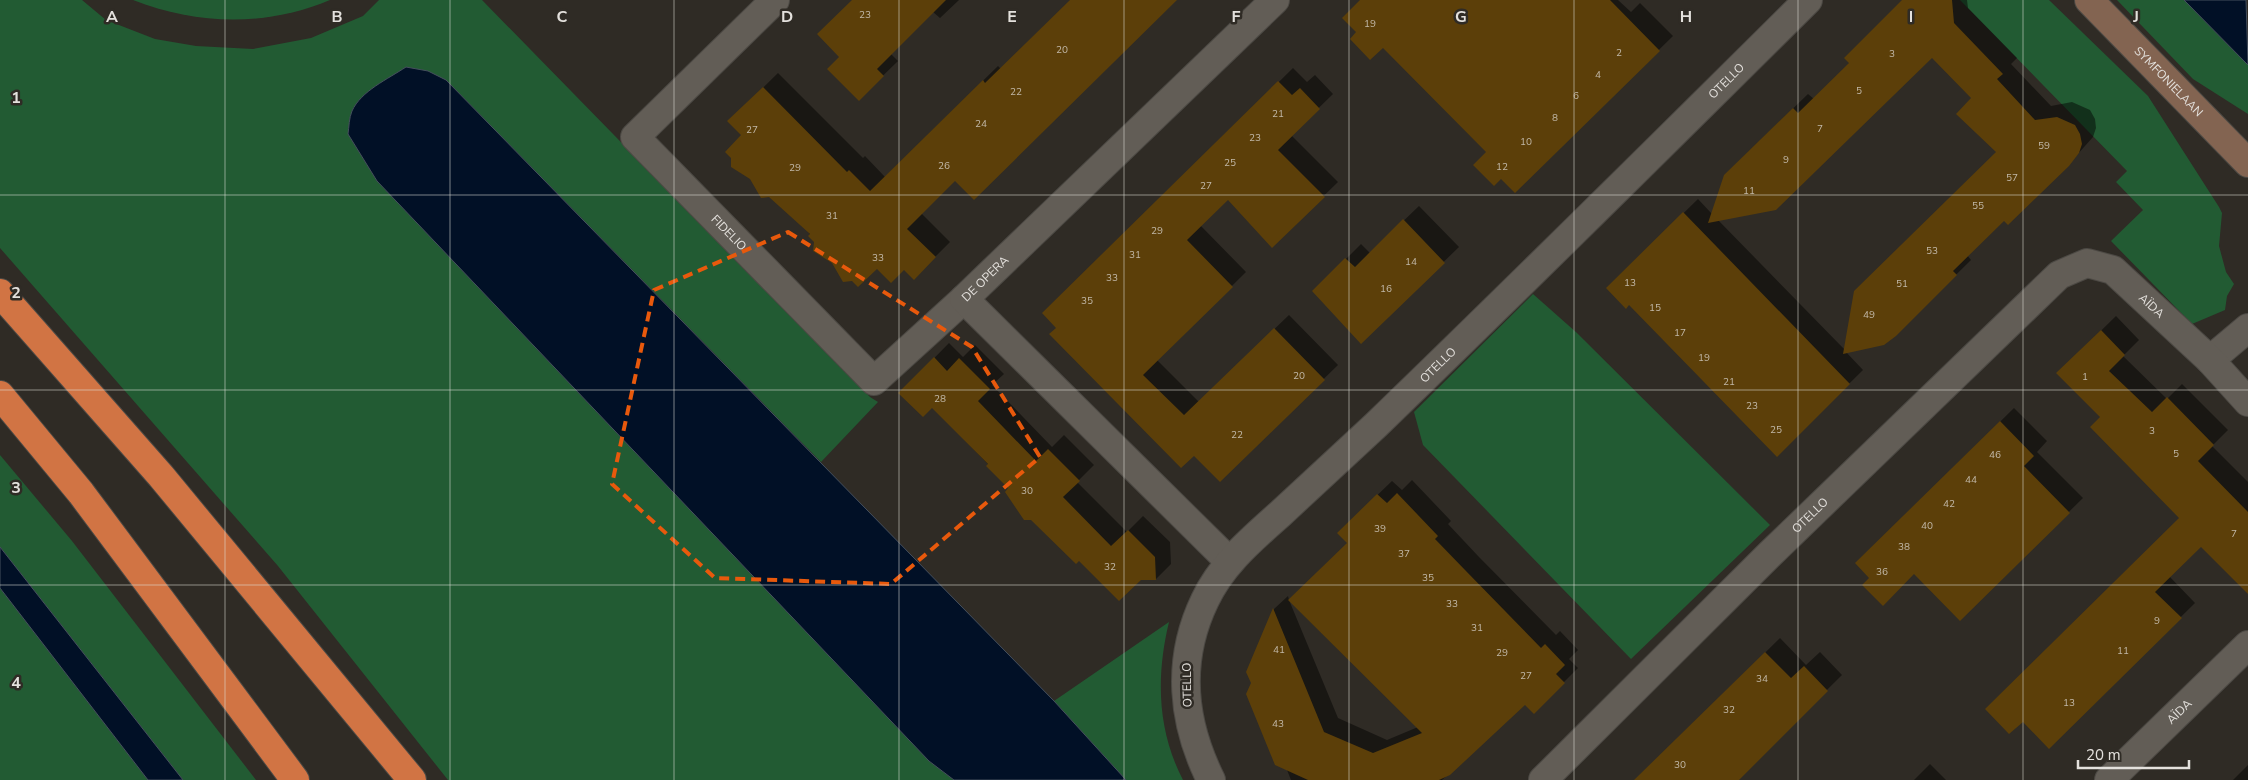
<svg xmlns="http://www.w3.org/2000/svg" width="2248" height="780" font-family="'Nunito Sans',sans-serif">
<style>
.green{fill:#225b33}
.water{fill:#011026;stroke:#454f5d}
.shadow{fill:#0007;fill-rule:evenodd}
.building{fill:#5c3f09}
.lines{fill:none;stroke-linecap:round;stroke-linejoin:round}
.street-casing{stroke:#4c4944;stroke-width:30}
.secondary-casing{stroke:#4c4944;stroke-width:30}
.highway-casing{stroke:#4c4944;stroke-width:30}
.street{stroke:#625d56;stroke-width:28}
.secondary{stroke:#836451;stroke-width:28}
.highway{stroke:#d17444;stroke-width:28}
.marked{fill:none;stroke:#e8590c;stroke-width:4;stroke-dasharray:10 6;stroke-linejoin:round}
.grid{fill:none;stroke:#e4e1dd;stroke-width:1;stroke-opacity:0.55}
.labels{text-anchor:middle;dominant-baseline:central;stroke-width:5;stroke-linejoin:round;paint-order:stroke}
.number-label{font-size:10px;fill:#c2b8a8}
.street-label{font-size:12px;fill:#e4e1dd;stroke:#2f2b25}
.grid-label{font-size:16px;text-anchor:middle;font-weight:bold;fill:#e4e1dd;stroke:#2f2b25;stroke-width:5;stroke-linejoin:round;paint-order:stroke}
</style>
<rect width="100%" height="100%" fill="#2f2b25"/>
<!-- green -->
<g class="green">
<path d="M 0,0 L 82,0 L 106,20 L 155,39 L 196,46 L 253,49 L 311,38 L 363,16 L 379,0 L 482,0 L 870,397 L 878,402 L 821,462 L 446,80 L 352,112 L 348,134 L 377,181 L 929,761 L 954,780 L 448,780 L 278,566 L 0,248 Z"/>
<path d="M 133,0 L 330,0 C 266,27 197,25 133,0 Z"/>
<path d="M 1960,0 L 2049,0 L 2148,96 L 2219,207 L 2222,213 L 2219,246 L 2226,272 L 2234,284 L 2227,296 L 2225,310 L 2192,324 L 2111,241 L 2143,210 L 2116,182 L 2127,171 Z"/>
<path d="M 2117,0 L 2184,0 L 2248,65 L 2248,114 L 2193,79 Z"/>
<path d="M 1533,294 L 1577,333 L 1770,525 L 1631,659 L 1423,445 L 1414,412 Z"/>
<path d="M 0,455 L 72,541 L 256,780 L 183,780 L 0,547 Z"/>
<path d="M 0,588 L 148,780 L 0,780 Z"/>
<path d="M 1169,622 C 1156,676 1157,730 1183,780 L 1126,780 L 1054,701 Z"/>
</g>
<!-- water -->
<g class="water">
<path d="M 2184,0 L 2246,0 L 2248,65 Z"/>
<path d="M 406,67 L 428,71 L 446,80 L 1054,701 L 1126,780 L 954,780 L 929,761 L 377,181 L 348,134 C 349,127 349,118 352,111 C 361,91 388,79 406,67 Z"/>
<path d="M 0,547 L 183,780 L 148,780 L 0,588 Z"/>
</g>
<!-- shadow -->
<g class="shadow">
<path d="M 853,0 L 959,0 L 940,18 L 933,12 L 891,54 L 898,61 L 859,99 L 841,57 Z"/>
<path d="M 1071,0 L 1175,0 L 955,180 L 921,213 L 950,242 L 914,278 L 904,268 L 877,267 L 815,242 L 743,135 L 729,121 L 778,73 L 863,158 L 865,156 L 885,177 L 998,66 L 1001,69 Z"/>
<path d="M 1362,0 L 1618,0 L 1631,12 L 1640,3 L 1673,36 L 1515,191 L 1488,152 L 1383,46 L 1358,32 Z"/>
<path d="M 1903,0 L 1967,0 L 1968,8 L 2017,58 L 2011,64 L 2051,106 L 2072,102 L 2090,110 L 2095,119 L 2096,128 L 2093,137 L 2068,165 L 2005,219 L 1967,255 L 1971,260 L 1895,335 L 1846,352 L 1863,370 L 1777,455 L 1629,304 L 1607,288 L 1698,199 L 1712,214 L 1740,160 L 1808,94 L 1814,99 L 1851,63 ZM 1932,56 L 1973,98 L 1998,152 L 1845,350 L 1718,220 Z"/>
<path d="M 1293,68 L 1307,82 L 1315,75 L 1333,94 L 1291,135 L 1338,182 L 1272,246 L 1228,198 L 1200,225 L 1246,272 L 1157,360 L 1199,402 L 1289,315 L 1338,365 L 1220,480 L 1044,313 Z"/>
<path d="M 1419,206 L 1459,247 L 1361,342 L 1314,291 L 1361,244 L 1370,253 Z"/>
<path d="M 2116,316 L 2139,340 L 2123,356 L 2167,399 L 2182,384 L 2228,430 L 2212,446 L 2248,482 L 2248,575 L 2201,545 L 2169,576 L 2195,603 L 2049,747 L 2180,518 L 2102,417 L 2058,373 Z"/>
<path d="M 949,343 L 963,357 L 975,345 L 1004,374 L 992,385 L 1052,447 L 1064,435 L 1094,465 L 1077,482 L 1127,532 L 1143,516 L 1170,542 L 1171,564 L 1156,579 L 1079,559 L 932,406 L 900,393 Z"/>
<path d="M 2014,408 L 2047,441 L 2037,452 L 2083,498 L 1960,619 L 1914,573 L 1871,578 L 1857,563 Z"/>
<path d="M 1412,480 L 1451,521 L 1448,524 L 1479,557 L 1556,635 L 1560,631 L 1578,650 L 1569,659 L 1578,668 L 1534,712 L 1525,703 L 1442,780 L 1291,780 L 1248,672 L 1274,609 L 1288,596 L 1289,600 L 1348,543 L 1338,533 L 1392,481 L 1402,490 ZM 1289,600 L 1418,727 L 1387,740 L 1338,718 Z"/>
<path d="M 1780,638 L 1806,665 L 1820,652 L 1842,675 L 1736,780 L 1636,780 Z"/>
<path d="M 1930,764 L 1946,780 L 1914,780 Z"/>
<path d="M 2248,765 L 2248,780 L 2233,780 Z"/>
</g>
<!-- building -->
<g class="building">
<path d="M 852,0 L 946,0 L 877,69 L 884,76 L 859,101 L 827,69 L 839,57 L 817,34 Z"/>
<path d="M 1070,0 L 1177,0 L 974,200 L 955,181 L 907,229 L 936,257 L 914,280 L 904,270 L 891,283 L 877,269 L 858,287 L 852,281 L 843,282 L 832,263 L 813,251 L 814,242 L 808,236 L 810,234 L 769,197 L 761,198 L 750,179 L 731,167 L 731,158 L 725,152 L 741,135 L 727,121 L 763,87 L 847,172 L 849,170 L 870,191 L 983,80 L 985,83 Z"/>
<path d="M 1360,0 L 1610,0 L 1660,51 L 1515,193 L 1501,179 L 1494,186 L 1473,165 L 1486,152 L 1383,48 L 1370,60 L 1350,39 L 1356,32 L 1342,18 Z"/>
<path d="M 1902,0 L 1952,0 L 1954,23 L 2003,74 L 1997,79 L 2035,120 L 2057,117 L 2075,125 L 2080,134 L 2082,144 L 2079,153 L 2069,166 L 2008,225 L 2004,221 L 1953,271 L 1957,275 L 1896,336 L 1884,345 L 1843,354 L 1854,291 L 1996,152 L 1956,114 L 1971,98 L 1932,58 L 1776,210 L 1708,223 L 1724,175 L 1793,108 L 1798,113 L 1849,63 L 1844,58 Z"/>
<path d="M 1278,81 L 1292,95 L 1300,88 L 1320,109 L 1278,150 L 1325,197 L 1272,248 L 1228,200 L 1187,240 L 1233,287 L 1143,375 L 1184,415 L 1274,328 L 1325,380 L 1220,482 L 1194,456 L 1181,468 L 1049,334 L 1056,328 L 1042,313 Z"/>
<path d="M 1683,212 L 1850,384 L 1777,457 L 1629,305 L 1626,309 L 1606,288 Z"/>
<path d="M 1403,219 L 1445,263 L 1361,344 L 1312,291 L 1345,258 L 1355,267 Z"/>
<path d="M 2101,330 L 2125,355 L 2109,371 L 2152,412 L 2167,397 L 2214,445 L 2198,461 L 2248,512 L 2248,594 L 2201,547 L 2155,592 L 2182,618 L 2049,749 L 2023,722 L 2009,734 L 1985,709 L 2179,518 L 2090,427 L 2100,417 L 2056,373 Z"/>
<path d="M 934,357 L 947,371 L 959,358 L 990,389 L 978,401 L 1036,461 L 1048,449 L 1080,481 L 1063,497 L 1111,546 L 1128,530 L 1155,557 L 1156,580 L 1141,580 L 1119,601 L 1079,561 L 1076,564 L 1031,520 L 1024,520 L 1005,492 L 1008,488 L 986,466 L 988,464 L 932,408 L 923,417 L 898,393 Z"/>
<path d="M 2000,421 L 2034,456 L 2024,466 L 2070,513 L 1960,621 L 1914,574 L 1883,606 L 1862,585 L 1869,578 L 1855,563 Z"/>
<path d="M 1397,493 L 1438,536 L 1435,539 L 1466,571 L 1541,648 L 1545,644 L 1565,665 L 1556,674 L 1565,683 L 1534,714 L 1525,705 L 1450,775 L 1439,780 L 1308,780 L 1275,765 L 1246,694 L 1251,683 L 1246,672 L 1273,608 L 1324,732 L 1373,753 L 1422,733 L 1288,600 L 1347,543 L 1337,533 L 1377,494 L 1387,503 Z"/>
<path d="M 1765,652 L 1791,678 L 1804,666 L 1828,691 L 1739,780 L 1634,780 Z"/>
</g>
<g class="lines">
<!-- street casing -->
<g class="street-casing">
<g id="street">
<path id="s1" d="M 775,0 L 635,137 L 874,381 L 964,299"/>
<path d="M 2210,360 L 2248,328"/>
<path id="s2" d="M 1229,561 L 964,299 L 1275,0"/>
<path id="s3" d="M 1211,780 C 1182,722 1176,660 1205,600 C 1222,564 1251,540 1280,514 C 1312,484 1344,455 1376,425 C 1521,285 1664,143 1808,0"/>
<path id="s4" d="M 1543,780 L 1770,554 L 2059,275 L 2087,263 L 2113,270 L 2210,360 L 2248,402"/>
<path id="s5" d="M 2109,780 L 2248,645"/>
</g>
</g>
<!-- secondary casing -->
<g class="secondary-casing">
<g id="secondary">
<path id="s6" d="M 2089,0 L 2248,163"/>
</g>
</g>
<!-- highway casing -->
<g class="highway-casing">
<g id="highway">
<path d="M 0,293 L 161,476 L 412,780"/>
<path d="M 0,395 L 81,493 L 295,780"/>
</g>
</g>
<!-- street -->
<use href="#street" class="street"/>
<!-- secondary -->
<use href="#secondary" class="secondary"/>
<!-- highway -->
<use href="#highway" class="highway"/>
</g>
<!-- marked area -->
<path class="marked" d="M 788,232 L 972,347 L 1040,457 L 891,584 L 715,578 L 612,484 L 654,290 Z"/>
<!-- grid -->
<path class="grid" d="M 225,0 L 225,780M 450,0 L 450,780M 674,0 L 674,780M 899,0 L 899,780M 1124,0 L 1124,780M 1349,0 L 1349,780M 1574,0 L 1574,780M 1798,0 L 1798,780M 2023,0 L 2023,780M 0,195 L 2248,195M 0,390 L 2248,390M 0,585 L 2248,585"/>
<g class="labels">
<!-- number labels -->
<g class="number-label">
<text x="865" y="15">23</text>
<text x="1370" y="24">19</text>
<text x="1062" y="50">20</text>
<text x="1619" y="53">2</text>
<text x="1892" y="54">3</text>
<text x="1598" y="75">4</text>
<text x="1859" y="91">5</text>
<text x="1016" y="92">22</text>
<text x="1576" y="96">6</text>
<text x="1278" y="114">21</text>
<text x="1555" y="118">8</text>
<text x="981" y="124">24</text>
<text x="1820" y="129">7</text>
<text x="752" y="130">27</text>
<text x="1255" y="138">23</text>
<text x="1526" y="142">10</text>
<text x="2044" y="146">59</text>
<text x="1786" y="160">9</text>
<text x="1230" y="163">25</text>
<text x="944" y="166">26</text>
<text x="1502" y="167">12</text>
<text x="795" y="168">29</text>
<text x="2012" y="178">57</text>
<text x="1206" y="186">27</text>
<text x="1749" y="191">11</text>
<text x="1978" y="206">55</text>
<text x="832" y="216">31</text>
<text x="1157" y="231">29</text>
<text x="1932" y="251">53</text>
<text x="1135" y="255">31</text>
<text x="878" y="258">33</text>
<text x="1411" y="262">14</text>
<text x="1112" y="278">33</text>
<text x="1630" y="283">13</text>
<text x="1902" y="284">51</text>
<text x="1386" y="289">16</text>
<text x="1087" y="301">35</text>
<text x="1655" y="308">15</text>
<text x="1869" y="315">49</text>
<text x="1680" y="333">17</text>
<text x="1704" y="358">19</text>
<text x="1299" y="376">20</text>
<text x="2085" y="377">1</text>
<text x="1729" y="382">21</text>
<text x="940" y="399">28</text>
<text x="1752" y="406">23</text>
<text x="1776" y="430">25</text>
<text x="2152" y="431">3</text>
<text x="1237" y="435">22</text>
<text x="2176" y="454">5</text>
<text x="1995" y="455">46</text>
<text x="1971" y="480">44</text>
<text x="1027" y="491">30</text>
<text x="1949" y="504">42</text>
<text x="1927" y="526">40</text>
<text x="1380" y="529">39</text>
<text x="2234" y="534">7</text>
<text x="1904" y="547">38</text>
<text x="1404" y="554">37</text>
<text x="1110" y="567">32</text>
<text x="1882" y="572">36</text>
<text x="1428" y="578">35</text>
<text x="1452" y="604">33</text>
<text x="2157" y="621">9</text>
<text x="1477" y="628">31</text>
<text x="1279" y="650">41</text>
<text x="2123" y="651">11</text>
<text x="1502" y="653">29</text>
<text x="1526" y="676">27</text>
<text x="1762" y="679">34</text>
<text x="2069" y="703">13</text>
<text x="1729" y="710">32</text>
<text x="1278" y="724">43</text>
<text x="1680" y="765">30</text>
</g>
<!-- street labels -->
<g class="street-label">
<text stroke="none"><textPath href="#s3" startOffset="924">OTELLO</textPath></text>
<text stroke="none"><textPath href="#s6" startOffset="114">SYMFONIELAAN</textPath></text>
<text stroke="none"><textPath href="#s1" startOffset="330">FIDELIO</textPath></text>
<text stroke="none"><textPath href="#s2" startOffset="402">DE OPERA</textPath></text>
<text stroke="none"><textPath href="#s4" startOffset="832">AÏDA</textPath></text>
<text stroke="none"><textPath href="#s3" startOffset="519">OTELLO</textPath></text>
<text stroke="none"><textPath href="#s4" startOffset="376">OTELLO</textPath></text>
<text transform="translate(1187 685) rotate(-91)">OTELLO</text>
<text stroke="none"><textPath href="#s5" startOffset="98">AÏDA</textPath></text>
</g>
</g>
<g class="grid-label">
<text x="112" y="22">A</text>
<text x="337" y="22">B</text>
<text x="562" y="22">C</text>
<text x="787" y="22">D</text>
<text x="1012" y="22">E</text>
<text x="1236" y="22">F</text>
<text x="1461" y="22">G</text>
<text x="1686" y="22">H</text>
<text x="1911" y="22">I</text>
<text x="2136" y="22">J</text>
<text x="16" y="103">1</text>
<text x="16" y="298">2</text>
<text x="16" y="493">3</text>
<text x="16" y="688">4</text>
</g>
<!-- scale -->
<path d="M2078 760v8h111v-8" fill="none" stroke="#e4e1dd" stroke-width="2.5"/>
<text x="2086" y="760" font-size="15" fill="#e4e1dd" stroke="#2f2b25" stroke-width="4" paint-order="stroke">20 m</text>
</svg>
